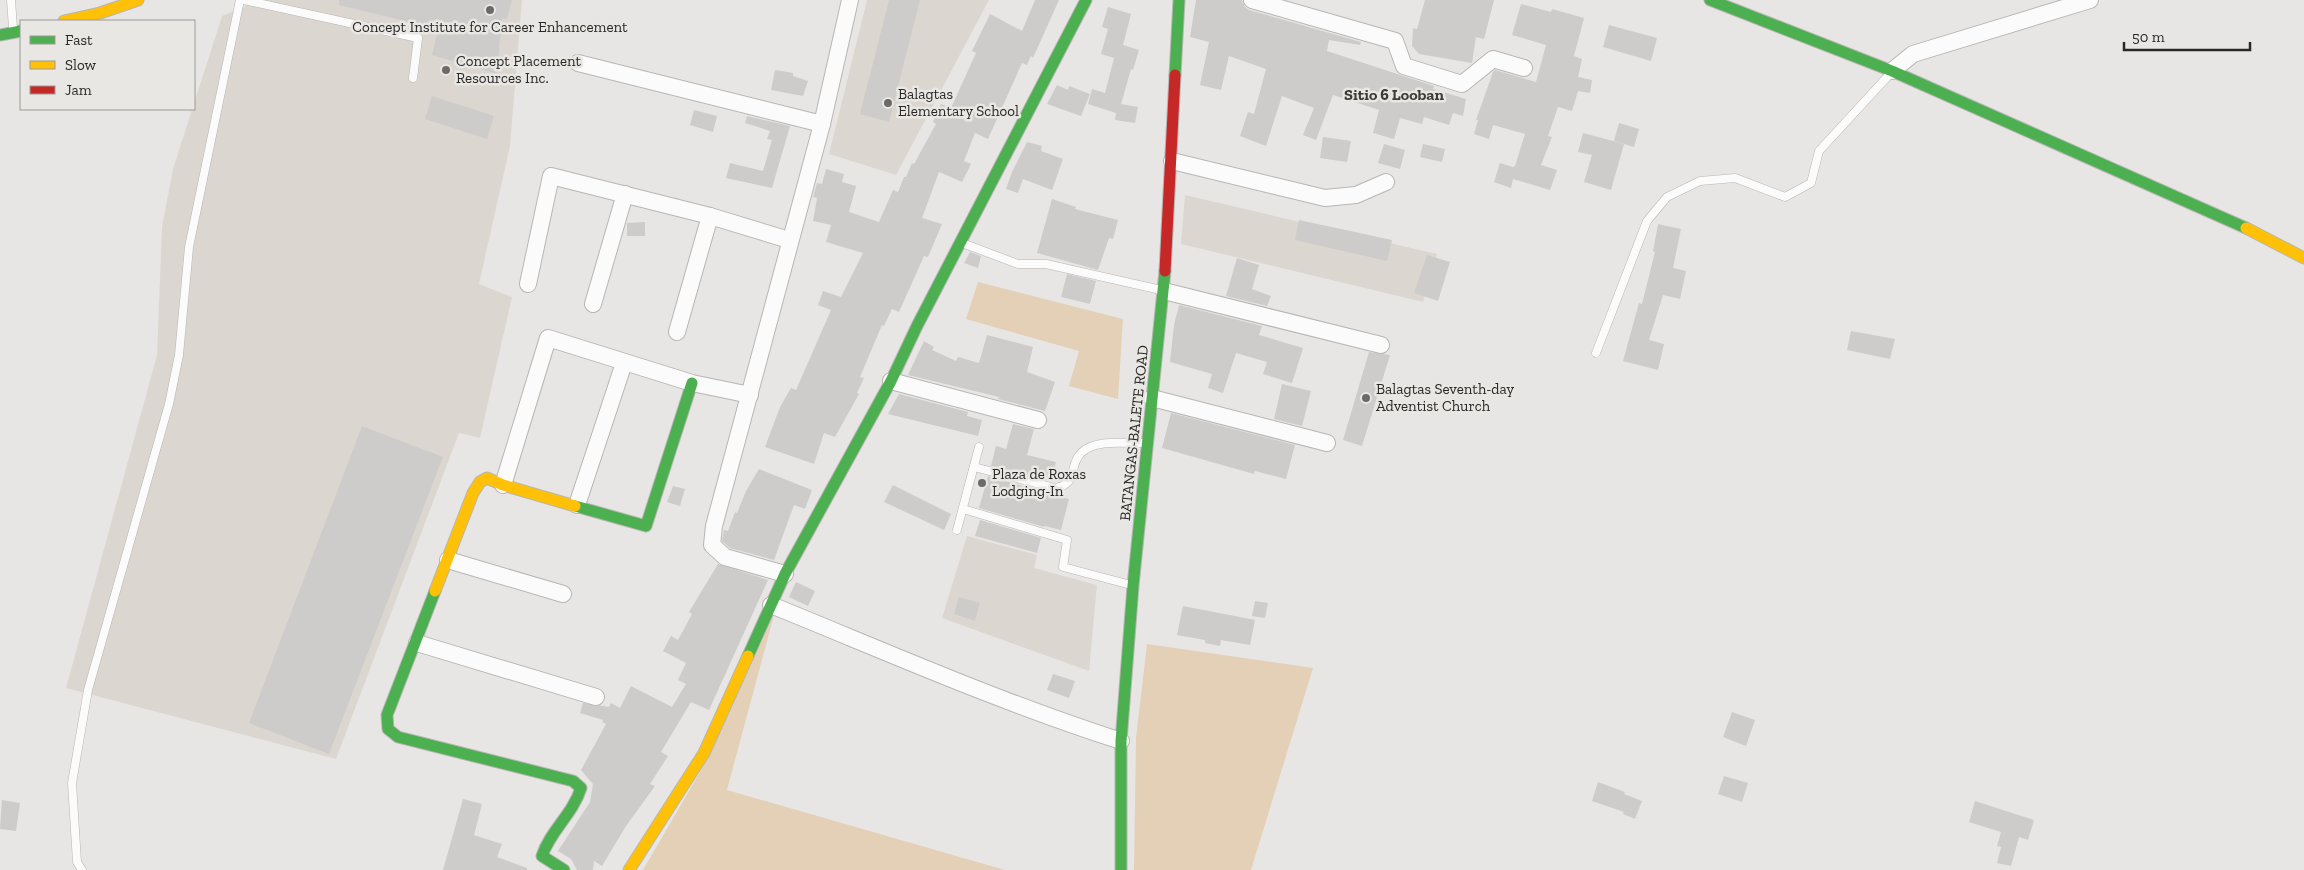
<svg xmlns="http://www.w3.org/2000/svg" width="2304" height="870" font-family="'Zilla Slab',serif">
<style>
.built{fill:#dbd7d0}
.green{fill:#e4d0b6}
.building{fill:#cdccca}
.lines{fill:none;stroke-linecap:round;stroke-linejoin:round}
.lane-casing{stroke:#b7b6b4;stroke-width:9}
.street-casing{stroke:#b7b6b4;stroke-width:18}
.fast-casing{stroke:#b7b6b4;stroke-width:13}
.slow-casing{stroke:#b7b6b4;stroke-width:13}
.jam-casing{stroke:#b7b6b4;stroke-width:13}
.lane{stroke:#fcfbfb;stroke-width:8}
.street{stroke:#fcfbfb;stroke-width:16}
.fast{stroke:#4caf50;stroke-width:11}
.slow{stroke:#ffc107;stroke-width:11}
.jam{stroke:#c62828;stroke-width:11}
.poi-dot{fill:#6b6a68;stroke:#e9e7e3;stroke-width:2}
.labels{text-anchor:middle;dominant-baseline:central;stroke-width:5;stroke-linejoin:round;paint-order:stroke}
.poi-label{font-size:15px;fill:#282726;stroke:#e9e7e3;text-anchor:start}
.street-label{font-size:15px;fill:#282726;stroke:#e9e7e3}
.neighbourhood-label{font-size:16px;font-weight:bold;fill:#3d3b38;stroke:#e9e7e3}
</style>
<rect width="100%" height="100%" fill="#e8e6e4"/>
<!-- built -->
<g class="built">
<path d="M 251,0 L 522,0 L 510,146 L 479,284 L 512,297 L 480,438 L 459,433 L 336,759 L 66,688 L 157,355 L 162,227 L 173,169 L 222,16 L 244,7 Z"/>
<path d="M 867,0 L 989,0 L 896,175 L 829,154 Z"/>
<path d="M 1185,195 L 1437,254 L 1423,302 L 1181,244 Z"/>
<path d="M 967,536 L 1037,555 L 1034,568 L 1097,585 L 1089,671 L 942,618 Z"/>
</g>
<!-- green -->
<g class="green">
<path d="M 978,282 L 1123,319 L 1118,399 L 1069,386 L 1079,351 L 966,319 Z"/>
<path d="M 774,615 L 727,790 L 1005,870 L 643,870 L 711,753 Z"/>
<path d="M 1147,644 L 1313,668 L 1251,870 L 1134,870 L 1136,738 Z"/>
</g>
<!-- building -->
<g class="building">
<path d="M 339,0 L 512,0 L 507,19 L 502,18 L 497,74 L 432,55 L 438,29 L 339,5 Z"/>
<path d="M 889,0 L 920,0 L 889,122 L 860,114 Z"/>
<path d="M 1035,0 L 1059,0 L 1033,58 L 1031,56 L 1027,65 L 1022,63 L 988,139 L 975,133 L 964,161 L 971,164 L 962,182 L 939,172 L 922,218 L 942,224 L 928,257 L 924,256 L 899,312 L 892,309 L 884,326 L 882,325 L 860,377 L 864,378 L 857,393 L 859,394 L 835,437 L 824,433 L 814,464 L 765,447 L 780,407 L 791,388 L 796,390 L 831,310 L 818,305 L 823,291 L 841,297 L 863,253 L 826,242 L 831,225 L 813,221 L 817,198 L 813,197 L 817,183 L 822,184 L 826,169 L 844,174 L 842,182 L 856,186 L 849,212 L 879,222 L 893,190 L 898,192 L 904,177 L 906,177 L 912,163 L 914,164 L 936,124 L 933,122 L 941,104 L 951,108 L 976,53 L 972,51 L 990,14 L 1022,31 Z"/>
<path d="M 1196,0 L 1242,0 L 1245,7 L 1249,10 L 1361,42 L 1360,45 L 1329,40 L 1327,51 L 1434,86 L 1433,89 L 1466,99 L 1463,116 L 1453,113 L 1449,125 L 1424,117 L 1422,124 L 1400,118 L 1394,139 L 1373,133 L 1379,110 L 1333,95 L 1316,140 L 1303,135 L 1314,108 L 1282,96 L 1266,146 L 1240,136 L 1248,112 L 1254,114 L 1266,69 L 1229,56 L 1221,90 L 1200,85 L 1209,42 L 1190,37 Z"/>
<path d="M 1425,0 L 1494,0 L 1484,39 L 1476,37 L 1472,63 L 1419,54 L 1412,46 L 1413,28 L 1417,29 Z"/>
<path d="M 1521,4 L 1551,12 L 1552,9 L 1584,18 L 1574,56 L 1582,59 L 1578,77 L 1592,80 L 1590,93 L 1578,91 L 1572,111 L 1558,107 L 1548,136 L 1552,137 L 1541,165 L 1557,170 L 1550,190 L 1513,179 L 1511,188 L 1494,182 L 1500,163 L 1513,167 L 1515,166 L 1525,134 L 1493,125 L 1489,139 L 1474,134 L 1478,120 L 1476,120 L 1493,72 L 1495,70 L 1536,82 L 1546,45 L 1512,35 Z"/>
<path d="M 1108,7 L 1131,14 L 1123,45 L 1139,50 L 1133,70 L 1131,69 L 1121,104 L 1138,107 L 1135,123 L 1115,120 L 1116,113 L 1088,104 L 1092,89 L 1105,93 L 1114,58 L 1101,54 L 1108,29 L 1102,27 Z"/>
<path d="M 1609,25 L 1657,38 L 1651,61 L 1603,47 Z"/>
<path d="M 775,70 L 793,73 L 793,76 L 808,81 L 803,96 L 771,90 Z"/>
<path d="M 1057,85 L 1068,90 L 1069,86 L 1090,94 L 1081,116 L 1047,104 Z"/>
<path d="M 432,96 L 494,116 L 487,139 L 425,119 Z"/>
<path d="M 694,110 L 717,116 L 713,132 L 690,125 Z"/>
<path d="M 747,116 L 790,126 L 772,188 L 726,178 L 730,163 L 763,171 L 772,140 L 767,139 L 770,131 L 745,123 Z"/>
<path d="M 1619,123 L 1639,129 L 1634,147 L 1614,141 Z"/>
<path d="M 1583,133 L 1624,144 L 1611,190 L 1584,182 L 1592,155 L 1578,152 Z"/>
<path d="M 1323,137 L 1351,141 L 1347,162 L 1320,158 Z"/>
<path d="M 1027,142 L 1042,146 L 1041,151 L 1063,159 L 1052,190 L 1023,179 L 1018,193 L 1006,189 L 1012,172 Z"/>
<path d="M 1384,144 L 1405,150 L 1400,169 L 1378,163 Z"/>
<path d="M 1423,144 L 1445,149 L 1442,162 L 1420,157 Z"/>
<path d="M 1052,199 L 1076,207 L 1075,209 L 1118,220 L 1113,239 L 1109,238 L 1098,270 L 1037,253 Z"/>
<path d="M 1299,220 L 1392,240 L 1387,261 L 1295,240 Z"/>
<path d="M 645,222 L 645,236 L 627,236 L 627,223 Z"/>
<path d="M 1658,224 L 1681,229 L 1673,268 L 1686,271 L 1680,299 L 1663,295 L 1649,340 L 1664,344 L 1658,370 L 1623,361 L 1639,303 L 1642,304 L 1655,252 L 1653,251 Z"/>
<path d="M 970,252 L 981,256 L 978,268 L 964,263 Z"/>
<path d="M 1427,255 L 1450,262 L 1438,301 L 1414,293 Z"/>
<path d="M 1237,258 L 1259,265 L 1252,289 L 1271,296 L 1267,306 L 1226,296 Z"/>
<path d="M 1067,274 L 1096,281 L 1090,304 L 1061,297 Z"/>
<path d="M 1179,305 L 1262,326 L 1259,335 L 1303,348 L 1292,383 L 1263,374 L 1267,362 L 1236,353 L 1223,393 L 1208,388 L 1212,374 L 1170,362 L 1174,325 Z"/>
<path d="M 1851,331 L 1895,339 L 1890,359 L 1847,350 Z"/>
<path d="M 987,335 L 1033,347 L 1027,372 L 1055,382 L 1045,411 L 998,399 L 999,397 L 908,375 L 924,341 L 934,347 L 932,350 L 956,361 L 958,357 L 979,363 Z"/>
<path d="M 1369,352 L 1390,355 L 1362,446 L 1343,440 Z"/>
<path d="M 1282,384 L 1311,391 L 1302,426 L 1274,419 Z"/>
<path d="M 899,394 L 968,412 L 967,416 L 982,420 L 978,436 L 888,414 Z"/>
<path d="M 1171,413 L 1295,445 L 1286,479 L 1255,471 L 1254,474 L 1162,448 Z"/>
<path d="M 1013,424 L 1034,429 L 1027,455 L 1056,462 L 1051,481 L 991,466 L 996,446 L 1006,449 Z"/>
<path d="M 362,426 L 443,457 L 329,754 L 249,723 Z"/>
<path d="M 759,469 L 812,490 L 805,509 L 794,505 L 774,560 L 730,548 L 722,541 L 724,530 L 728,531 L 735,512 L 737,513 L 746,491 Z"/>
<path d="M 988,476 L 1069,499 L 1061,530 L 1045,526 L 1044,527 L 979,508 Z"/>
<path d="M 893,485 L 951,514 L 944,530 L 884,502 Z"/>
<path d="M 673,486 L 685,489 L 680,506 L 667,502 Z"/>
<path d="M 980,520 L 1041,538 L 1037,553 L 975,536 Z"/>
<path d="M 718,564 L 768,580 L 709,710 L 691,702 L 661,752 L 668,756 L 650,784 L 655,786 L 626,826 L 602,866 L 594,861 L 593,870 L 577,870 L 571,859 L 558,851 L 590,802 L 593,784 L 581,770 L 606,724 L 602,722 L 603,720 L 580,713 L 583,703 L 609,707 L 611,703 L 620,708 L 631,686 L 672,707 L 686,684 L 678,680 L 686,663 L 663,651 L 671,636 L 678,640 L 692,614 L 689,612 Z"/>
<path d="M 796,582 L 815,591 L 808,606 L 789,597 Z"/>
<path d="M 959,597 L 980,603 L 975,621 L 954,614 Z"/>
<path d="M 1255,601 L 1268,603 L 1265,618 L 1252,616 Z"/>
<path d="M 1183,606 L 1255,620 L 1250,645 L 1221,640 L 1220,646 L 1205,643 L 1205,640 L 1177,635 Z"/>
<path d="M 1053,674 L 1075,681 L 1069,698 L 1047,690 Z"/>
<path d="M 1732,712 L 1755,720 L 1746,746 L 1723,737 Z"/>
<path d="M 1724,776 L 1748,783 L 1742,802 L 1718,794 Z"/>
<path d="M 1598,782 L 1625,792 L 1624,794 L 1642,801 L 1635,819 L 1623,814 L 1624,812 L 1592,801 Z"/>
<path d="M 463,799 L 482,804 L 474,835 L 502,844 L 497,857 L 527,868 L 527,870 L 443,870 Z"/>
<path d="M 2,800 L 20,803 L 16,831 L 0,829 Z"/>
<path d="M 1975,801 L 2034,820 L 2028,840 L 2019,837 L 2011,866 L 1997,863 L 2001,847 L 1997,846 L 2001,832 L 1969,822 Z"/>
</g>
<g class="lines">
<!-- lane casing -->
<g class="lane-casing">
<g id="lane">
<path d="M 11,0 L 13,28"/>
<path d="M 244,0 L 418,38 L 413,78"/>
<path d="M 962,243 L 1018,264 L 1046,264 L 1161,290"/>
<path d="M 1596,353 L 1647,221 L 1667,197 L 1700,181 L 1735,178 L 1785,197 L 1811,183 L 1819,151 L 1889,75"/>
<path d="M 974,467 L 1055,488 C 1079,484 1068,466 1081,453 C 1096,438 1127,444 1146,443"/>
<path d="M 963,509 L 1067,540 L 1063,567 L 1131,585"/>
<path d="M 957,530 L 979,447"/>
<path d="M 82,870 L 77,862 L 72,783 L 88,690 L 169,404 L 179,355 L 189,247 L 240,0"/>
</g>
</g>
<!-- street casing -->
<g class="street-casing">
<g id="street">
<path d="M 1252,0 L 1395,41 L 1404,66 L 1462,84 L 1493,59 L 1524,68"/>
<path d="M 578,63 L 822,124"/>
<path d="M 1892,71 L 1913,54 L 2090,0"/>
<path d="M 1172,161 L 1325,198 L 1356,195 L 1386,182"/>
<path d="M 528,284 L 551,176 L 710,216 L 789,240"/>
<path d="M 1164,291 L 1381,345"/>
<path d="M 593,304 L 625,194"/>
<path d="M 677,332 L 710,216"/>
<path d="M 891,381 L 1038,420"/>
<path d="M 1152,398 L 1327,443"/>
<path d="M 503,485 L 548,338 L 692,383 L 750,395"/>
<path d="M 577,505 L 624,363"/>
<path d="M 448,560 L 563,594"/>
<path d="M 785,574 L 725,557 L 712,545 L 714,526 L 822,124 L 850,0"/>
<path d="M 771,605 C 887,652 1002,703 1121,741"/>
<path d="M 417,643 L 596,697"/>
</g>
</g>
<!-- fast casing -->
<g class="fast-casing">
<g id="fast">
<path d="M 1710,0 L 1892,71 L 2246,228"/>
<path d="M 0,35 L 21,31"/>
<path d="M 1175,75 L 1179,0"/>
<path d="M 575,506 L 646,526 L 692,383"/>
<path d="M 435,591 L 387,715 L 388,729 L 398,737 L 573,781 L 581,788 C 573,814 550,831 542,856 L 564,870"/>
<path d="M 748,656 L 785,574 L 891,381 L 917,326 L 1086,0"/>
<path d="M 1121,870 L 1121,741 L 1133,586 L 1165,271"/>
</g>
</g>
<!-- slow casing -->
<g class="slow-casing">
<g id="slow">
<path d="M 64,21 L 100,13 L 138,0"/>
<path d="M 2246,228 L 2304,258"/>
<path d="M 435,591 L 473,493 L 480,482 L 487,478 L 503,485 L 575,506"/>
<path d="M 629,870 L 704,753 L 748,656"/>
</g>
</g>
<!-- jam casing -->
<g class="jam-casing">
<path id="jam" d="M 1165,271 L 1175,75"/>
</g>
<!-- lane -->
<use href="#lane" class="lane"/>
<!-- street -->
<use href="#street" class="street"/>
<!-- fast -->
<use href="#fast" class="fast"/>
<!-- slow -->
<use href="#slow" class="slow"/>
<!-- jam -->
<use href="#jam" class="jam"/>
</g>
<!-- markers -->
<g class="poi-dot">
<circle cx="490" cy="10" r="5"/>
<circle cx="446" cy="70" r="5"/>
<circle cx="888" cy="103" r="5"/>
<circle cx="1366" cy="398" r="5"/>
<circle cx="982" cy="483" r="5"/>
</g>
<g class="labels">
<!-- poi labels -->
<g class="poi-label">
<text x="490" y="27" text-anchor="middle">Concept Institute for Career Enhancement</text>
<text x="456" y="61">Concept Placement<tspan x="456" dy="17">Resources Inc.</tspan></text>
<text x="898" y="94">Balagtas<tspan x="898" dy="17">Elementary School</tspan></text>
<text x="1376" y="389">Balagtas Seventh-day<tspan x="1376" dy="17">Adventist Church</tspan></text>
<text x="992" y="474">Plaza de Roxas<tspan x="992" dy="17">Lodging-In</tspan></text>
</g>
<!-- street labels -->
<g class="street-label">
<text transform="translate(1134 433) rotate(-84)">BATANGAS-BALETE ROAD</text>
</g>
<!-- neighbourhood labels -->
<g class="neighbourhood-label">
<text x="1394" y="94">Sitio 6 Looban</text>
</g>
</g>
<!-- legend -->
<rect x="20" y="20" width="175" height="90" fill="#e9e7e3" stroke="#9c9a97"/>
<rect x="30" y="36" width="25" height="8" fill="#4caf50" stroke="#9c9a97"/>
<text x="65" y="45" font-size="15" fill="#282726">Fast</text>
<rect x="30" y="61" width="25" height="8" fill="#ffc107" stroke="#9c9a97"/>
<text x="65" y="70" font-size="15" fill="#282726">Slow</text>
<rect x="30" y="86" width="25" height="8" fill="#c62828" stroke="#9c9a97"/>
<text x="65" y="95" font-size="15" fill="#282726">Jam</text>
<!-- scale -->
<path d="M2124 42v8h126v-8" fill="none" stroke="#282726" stroke-width="2.5"/>
<text x="2132" y="42" font-size="15" fill="#282726" stroke="#e9e7e3" stroke-width="4" paint-order="stroke">50 m</text>
</svg>
